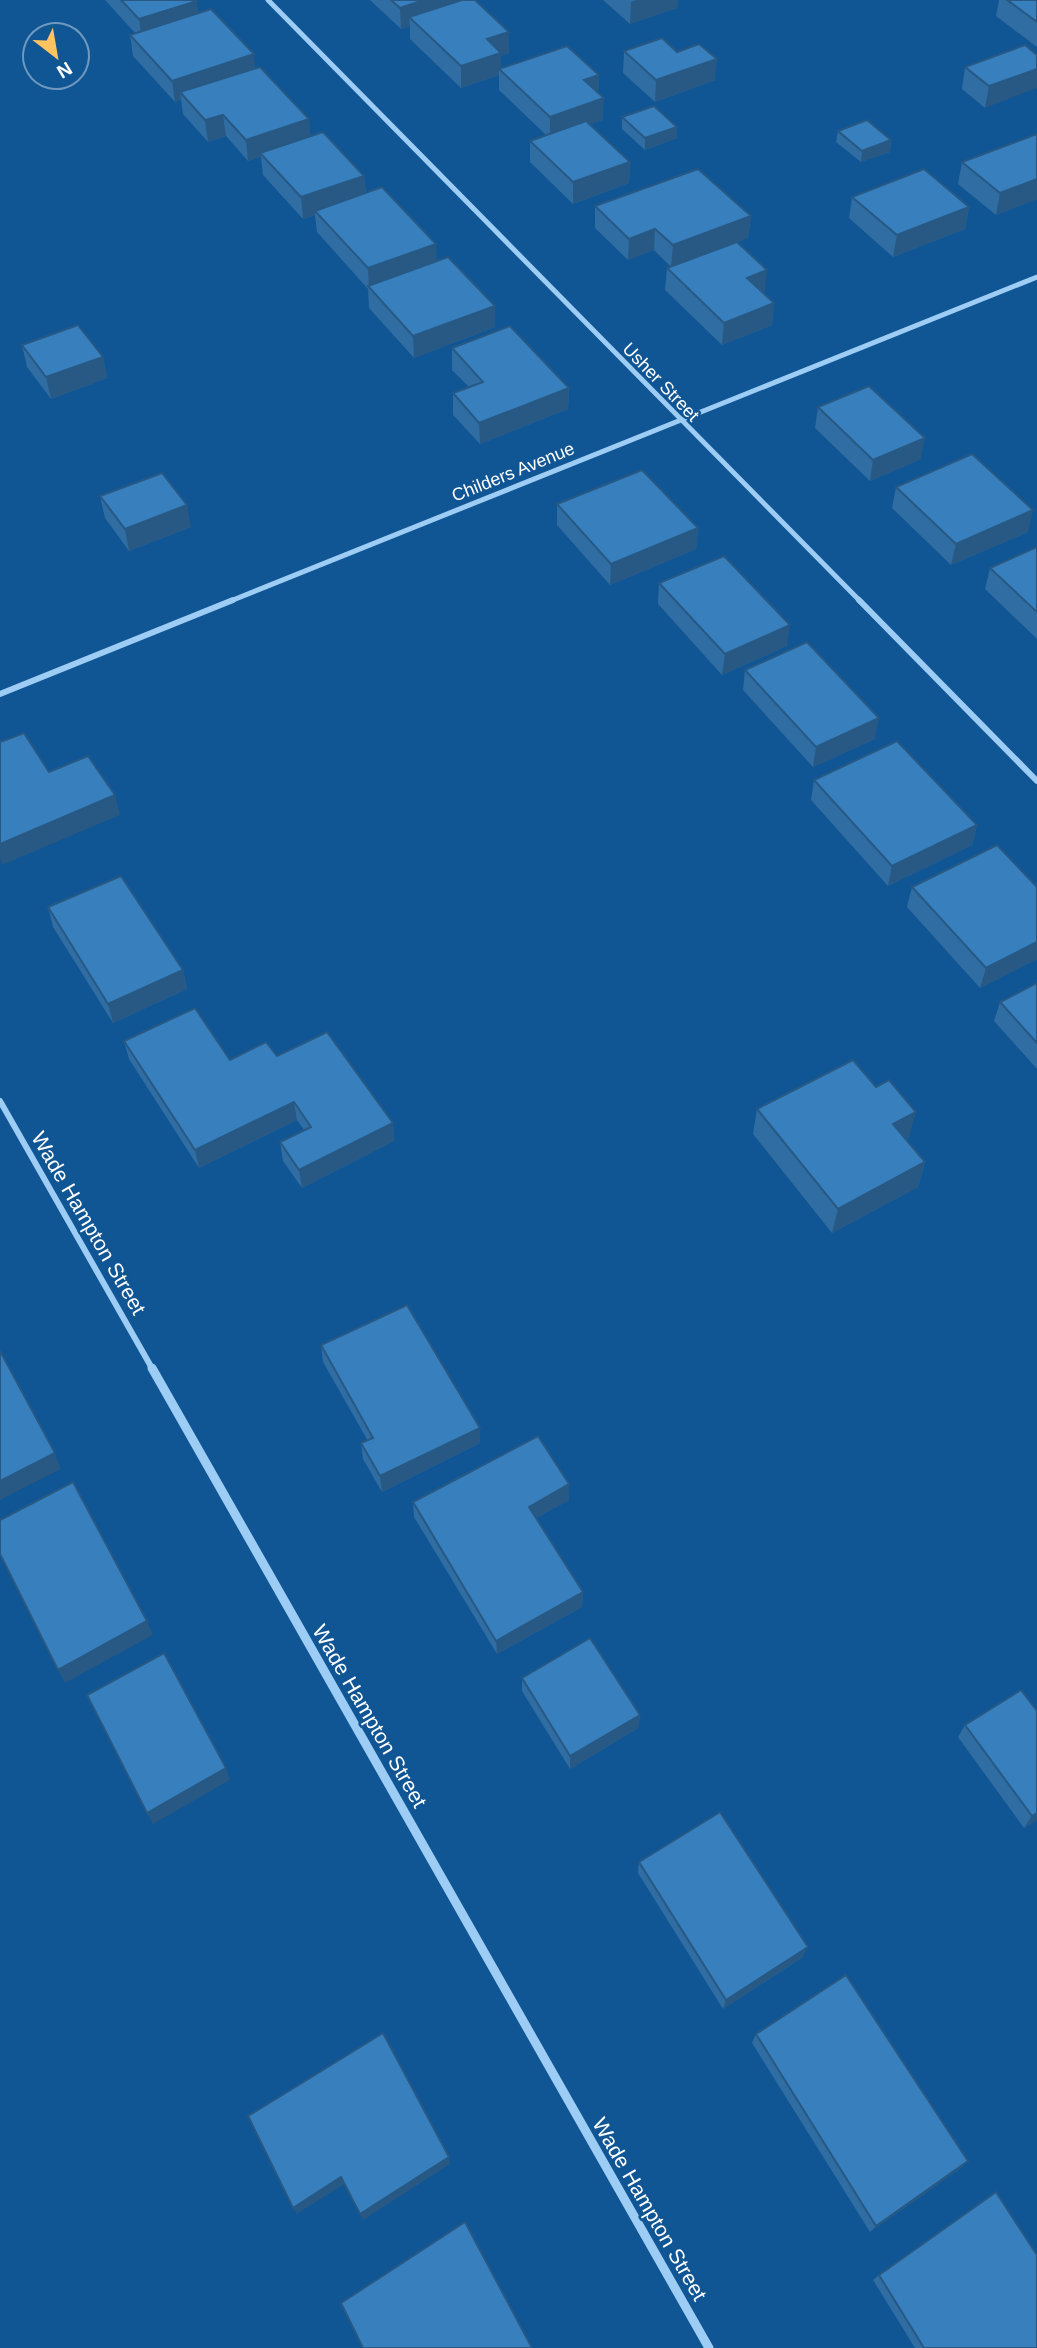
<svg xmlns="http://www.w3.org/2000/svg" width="1037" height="2348" font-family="Arial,sans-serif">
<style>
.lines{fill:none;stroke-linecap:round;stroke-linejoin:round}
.street-far2{stroke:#9dccf4;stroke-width:5}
.street-far1{stroke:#9dccf4;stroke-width:6}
.street{stroke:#9dccf4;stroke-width:9}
.wall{fill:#306da3}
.shaded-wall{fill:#275984}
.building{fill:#387fbd;stroke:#275984;stroke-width:2}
.labels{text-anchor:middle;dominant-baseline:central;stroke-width:5;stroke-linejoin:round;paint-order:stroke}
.far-street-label{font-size:18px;fill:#fff;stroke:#105594}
.street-label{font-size:21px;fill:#fff;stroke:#105594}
</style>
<rect width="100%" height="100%" fill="#105594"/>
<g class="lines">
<!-- street-far2 -->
<g class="street-far2">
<path d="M 268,0 L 861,602"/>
<path d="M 228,602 L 1037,277"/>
</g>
<!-- street-far1 -->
<g class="street-far1">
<path d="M 859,600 L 1037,781"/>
<path d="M 0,694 L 233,600"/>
<path d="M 0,1101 L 153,1370"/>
</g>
<!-- street -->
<path class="street" d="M 152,1368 L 709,2348"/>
</g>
<!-- wall -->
<g class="wall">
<path d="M 105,0 L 196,0 L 198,13 L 309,119 L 310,136 L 364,176 L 366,193 L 437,261 L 495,327 L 414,358 L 369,308 L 368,289 L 317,232 L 315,215 L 303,219 L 263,175 L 261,157 L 248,161 L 226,136 L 208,142 L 183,114 L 181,100 L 175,102 L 133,56 L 130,35 L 135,33 Z"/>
<path d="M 370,0 L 475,0 L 509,53 L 501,56 L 501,68 L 599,75 L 598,94 L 603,120 L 590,124 L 630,162 L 629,183 L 573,204 L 530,162 L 530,141 L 546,135 L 499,90 L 499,75 L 461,88 L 410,39 L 410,26 L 401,29 Z"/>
<path d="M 603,0 L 678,0 L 677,8 L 630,24 Z"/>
<path d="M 999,0 L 1037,0 L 1037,47 L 996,16 Z"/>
<path d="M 624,51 L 677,52 L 715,80 L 655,102 L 623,73 Z"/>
<path d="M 1037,55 L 985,108 L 962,89 L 965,67 Z"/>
<path d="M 622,117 L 677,127 L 677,138 L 645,150 L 622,129 Z"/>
<path d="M 838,131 L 891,140 L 890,152 L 861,162 L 836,142 Z"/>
<path d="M 1037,134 L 1037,199 L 996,215 L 958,184 L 962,162 Z"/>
<path d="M 852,197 L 969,207 L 965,229 L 893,257 L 849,218 Z"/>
<path d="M 595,206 L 751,216 L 748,238 L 737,242 L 765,291 L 762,292 L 774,303 L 772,325 L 722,345 L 665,290 L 667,268 L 671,267 L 654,250 L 628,260 L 595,228 Z"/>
<path d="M 22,345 L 103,357 L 107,378 L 51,399 L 27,367 Z"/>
<path d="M 452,348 L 569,388 L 568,409 L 480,444 L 453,415 L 453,393 L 469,387 L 452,370 Z"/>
<path d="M 818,407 L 921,459 L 870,481 L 815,428 Z"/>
<path d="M 896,487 L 1028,532 L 951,565 L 892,508 Z"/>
<path d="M 100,496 L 191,527 L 129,551 L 105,518 Z"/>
<path d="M 557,504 L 698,528 L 696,549 L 610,585 L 557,525 Z"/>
<path d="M 1037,547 L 1037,639 L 985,589 L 990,568 Z"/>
<path d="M 659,583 L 787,646 L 722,675 L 658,604 Z"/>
<path d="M 745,670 L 875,739 L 813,767 L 743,690 Z"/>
<path d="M 814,780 L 977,825 L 972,845 L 888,886 L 811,800 Z"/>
<path d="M 912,887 L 1037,887 L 1037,959 L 980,988 L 907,907 Z"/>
<path d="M 48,907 L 183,970 L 187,989 L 113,1023 L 53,927 Z"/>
<path d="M 1037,983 L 1037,1069 L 994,1021 L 1000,1002 Z"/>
<path d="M 124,1041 L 230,1060 L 277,1056 L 393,1123 L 394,1141 L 302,1188 L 283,1161 L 280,1142 L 304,1130 L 297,1120 L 199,1168 L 129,1059 Z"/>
<path d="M 757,1109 L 909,1137 L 906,1139 L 925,1162 L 918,1187 L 832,1233 L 753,1134 Z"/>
<path d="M 321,1345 L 480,1443 L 382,1492 L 363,1459 L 361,1443 L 368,1441 L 323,1362 Z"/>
<path d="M 569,1484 L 569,1500 L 536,1518 L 583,1592 L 582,1607 L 497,1654 L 414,1517 L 413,1502 Z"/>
<path d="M 522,1678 L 640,1715 L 638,1728 L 570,1769 L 522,1691 Z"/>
<path d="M 965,1725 L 1037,1820 L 1024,1828 L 958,1737 Z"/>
<path d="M 639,1862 L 803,1957 L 723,2009 L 638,1873 Z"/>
<path d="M 756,2034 L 968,2161 L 961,2168 L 870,2232 L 752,2043 Z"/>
<path d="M 879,2275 L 1037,2348 L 915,2348 L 873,2280 Z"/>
</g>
<!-- shaded-wall -->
<g class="shaded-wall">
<path d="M 424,0 L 462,0 L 409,17 L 410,26 L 401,29 L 400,8 Z"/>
<path d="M 637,0 L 678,0 L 677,8 L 630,24 L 631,2 Z"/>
<path d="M 197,1 L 199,23 L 142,41 L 139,19 Z"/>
<path d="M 509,32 L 509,53 L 501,56 L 501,71 L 499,69 L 499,75 L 461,88 L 461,66 L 487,39 Z"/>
<path d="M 254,54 L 256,76 L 180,92 L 181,100 L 175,102 L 172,81 Z"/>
<path d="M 717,59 L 715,80 L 655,102 L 656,80 Z"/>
<path d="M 1037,69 L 1037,88 L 985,108 L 989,86 Z"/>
<path d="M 599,75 L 598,97 L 584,80 Z"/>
<path d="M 604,98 L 603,120 L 550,138 L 550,117 Z"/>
<path d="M 223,115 L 226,136 L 208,142 L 205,120 Z"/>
<path d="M 309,119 L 311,140 L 260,153 L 261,157 L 248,161 L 246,140 Z"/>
<path d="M 677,127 L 677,138 L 645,150 L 645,138 Z"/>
<path d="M 891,140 L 890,152 L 861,162 L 862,151 Z"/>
<path d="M 630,162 L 629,183 L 573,204 L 573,182 Z"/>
<path d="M 364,176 L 366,197 L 315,211 L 315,215 L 303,219 L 301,197 Z"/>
<path d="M 1037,179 L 1037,199 L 996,215 L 1000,193 Z"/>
<path d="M 969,207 L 965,229 L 893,257 L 897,235 Z"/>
<path d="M 751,216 L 748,238 L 671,267 L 673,245 Z"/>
<path d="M 655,229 L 654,250 L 628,260 L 629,239 Z"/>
<path d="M 436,244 L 437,265 L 369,288 L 368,268 Z"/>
<path d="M 767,270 L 765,291 L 744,299 L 747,278 Z"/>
<path d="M 774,303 L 772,325 L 722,345 L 724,323 Z"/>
<path d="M 495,306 L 495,327 L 414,358 L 413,336 Z"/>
<path d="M 103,357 L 107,378 L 51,399 L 46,377 Z"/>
<path d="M 569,388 L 568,409 L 480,444 L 479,423 Z"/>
<path d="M 925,438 L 921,459 L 870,481 L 873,460 Z"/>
<path d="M 187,505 L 191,527 L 129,551 L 125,529 Z"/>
<path d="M 1033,510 L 1028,532 L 951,565 L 956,544 Z"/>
<path d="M 698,528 L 696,549 L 610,585 L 611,564 Z"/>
<path d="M 790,625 L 787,646 L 722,675 L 725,654 Z"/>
<path d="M 879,718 L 875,739 L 813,767 L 816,747 Z"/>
<path d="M 115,795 L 120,815 L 2,865 L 0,858 L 0,844 Z"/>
<path d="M 977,825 L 972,845 L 888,886 L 892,866 Z"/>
<path d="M 1037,942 L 1037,959 L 980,988 L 986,968 Z"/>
<path d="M 183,970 L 187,989 L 113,1023 L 108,1004 Z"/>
<path d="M 294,1102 L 297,1120 L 199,1168 L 195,1150 Z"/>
<path d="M 916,1112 L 909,1137 L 887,1149 L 893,1124 Z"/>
<path d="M 393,1123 L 394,1141 L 302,1188 L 299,1170 Z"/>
<path d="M 925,1162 L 918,1187 L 832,1233 L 838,1209 Z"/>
<path d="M 480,1428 L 480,1443 L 382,1492 L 380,1476 Z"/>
<path d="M 55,1453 L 61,1469 L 0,1500 L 0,1481 Z"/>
<path d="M 569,1484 L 569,1500 L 529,1522 L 529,1507 Z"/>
<path d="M 583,1592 L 582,1607 L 497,1654 L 496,1641 Z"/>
<path d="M 147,1621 L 153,1635 L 65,1683 L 58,1670 Z"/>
<path d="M 640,1715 L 638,1728 L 570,1769 L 570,1756 Z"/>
<path d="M 226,1768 L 230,1780 L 153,1824 L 147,1813 Z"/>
<path d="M 1037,1813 L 1037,1820 L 1024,1828 L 1032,1816 Z"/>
<path d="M 808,1947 L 803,1957 L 723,2009 L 726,2000 Z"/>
<path d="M 449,2157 L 450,2164 L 363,2220 L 360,2214 Z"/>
<path d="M 968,2161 L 961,2168 L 870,2232 L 876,2226 Z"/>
<path d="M 341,2177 L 344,2184 L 297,2214 L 293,2208 Z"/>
</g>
<!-- building -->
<g class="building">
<path d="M 121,0 L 196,0 L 197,1 L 139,19 Z"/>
<path d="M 391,0 L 424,0 L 400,8 Z"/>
<path d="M 462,0 L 475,0 L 509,32 L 487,39 L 501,53 L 461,66 L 409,17 Z"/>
<path d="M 1007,0 L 1037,0 L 1037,22 Z"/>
<path d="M 211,9 L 254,54 L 172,81 L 130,35 Z"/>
<path d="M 662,38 L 677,52 L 699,44 L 717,59 L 656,80 L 624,51 Z"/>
<path d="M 1025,45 L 1037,55 L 1037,69 L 989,86 L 965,67 Z"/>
<path d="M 567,46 L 599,75 L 584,80 L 604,98 L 550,117 L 499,69 Z"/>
<path d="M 260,67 L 309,119 L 246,140 L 223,115 L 205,120 L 180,92 Z"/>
<path d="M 654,106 L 677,127 L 645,138 L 622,117 Z"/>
<path d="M 867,120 L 891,140 L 862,151 L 838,131 Z"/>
<path d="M 586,121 L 630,162 L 573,182 L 530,141 Z"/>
<path d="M 323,132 L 364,176 L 301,197 L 260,153 Z"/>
<path d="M 1037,134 L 1037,179 L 1000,193 L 962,162 Z"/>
<path d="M 698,169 L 751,216 L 673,245 L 655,229 L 629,239 L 595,206 Z"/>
<path d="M 924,169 L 969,207 L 897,235 L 852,197 Z"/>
<path d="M 382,187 L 436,244 L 368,268 L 315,211 Z"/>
<path d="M 737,242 L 767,270 L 747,278 L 774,303 L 724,323 L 667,268 Z"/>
<path d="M 448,257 L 495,306 L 413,336 L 368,286 Z"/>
<path d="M 78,325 L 103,357 L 46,377 L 22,345 Z"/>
<path d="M 510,326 L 569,388 L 479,423 L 453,393 L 483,382 L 452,348 Z"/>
<path d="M 869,386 L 925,438 L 873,460 L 818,407 Z"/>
<path d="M 972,454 L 1033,510 L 956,544 L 896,487 Z"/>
<path d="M 642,470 L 698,528 L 611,564 L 557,504 Z"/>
<path d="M 162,473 L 187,505 L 125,529 L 100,496 Z"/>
<path d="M 1037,547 L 1037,612 L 990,568 Z"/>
<path d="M 724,556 L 790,625 L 725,654 L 659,583 Z"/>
<path d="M 807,642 L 879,718 L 816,747 L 745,670 Z"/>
<path d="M 24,733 L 49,772 L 88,756 L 115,795 L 0,844 L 0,742 Z"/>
<path d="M 897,741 L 977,825 L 892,866 L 814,780 Z"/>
<path d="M 997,845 L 1037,887 L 1037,942 L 986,968 L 912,887 Z"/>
<path d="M 121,876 L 183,970 L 108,1004 L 48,907 Z"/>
<path d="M 1037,983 L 1037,1043 L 1000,1002 Z"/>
<path d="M 195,1008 L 230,1060 L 266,1042 L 277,1056 L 327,1032 L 393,1123 L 299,1170 L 280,1142 L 311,1127 L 294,1102 L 195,1150 L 124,1041 Z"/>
<path d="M 853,1060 L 876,1087 L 889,1080 L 916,1112 L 893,1124 L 925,1162 L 838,1209 L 757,1109 Z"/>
<path d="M 407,1305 L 480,1428 L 380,1476 L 361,1443 L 373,1438 L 321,1345 Z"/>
<path d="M 0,1351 L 55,1453 L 0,1481 Z"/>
<path d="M 538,1436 L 569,1484 L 529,1507 L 583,1592 L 496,1641 L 413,1502 Z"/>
<path d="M 73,1482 L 147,1621 L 58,1670 L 0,1554 L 0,1520 Z"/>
<path d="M 590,1638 L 640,1715 L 570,1756 L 522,1678 Z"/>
<path d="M 164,1653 L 226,1768 L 147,1813 L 87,1695 Z"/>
<path d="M 1021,1690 L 1037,1711 L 1037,1813 L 1032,1816 L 965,1725 Z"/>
<path d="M 720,1812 L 808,1947 L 726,2000 L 639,1862 Z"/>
<path d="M 846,1975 L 968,2161 L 876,2226 L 756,2034 Z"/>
<path d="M 383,2033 L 449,2157 L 360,2214 L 341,2177 L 293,2208 L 248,2116 Z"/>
<path d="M 996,2192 L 1037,2255 L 1037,2348 L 924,2348 L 879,2275 Z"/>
<path d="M 465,2222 L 532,2348 L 363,2348 L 341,2303 Z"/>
</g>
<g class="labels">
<!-- far-street labels -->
<g class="far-street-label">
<text transform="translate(661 382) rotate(46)">Usher Street</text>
<text transform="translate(513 472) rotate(-22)">Childers Avenue</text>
</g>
<!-- street labels -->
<g class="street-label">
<text transform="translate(89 1223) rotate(60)">Wade Hampton Street</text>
<text transform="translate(370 1716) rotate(60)">Wade Hampton Street</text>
<text transform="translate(650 2209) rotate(60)">Wade Hampton Street</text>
</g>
</g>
<!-- north arrow -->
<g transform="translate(56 56) rotate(149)"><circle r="33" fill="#105594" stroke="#7099bf" stroke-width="2"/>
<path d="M0-5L12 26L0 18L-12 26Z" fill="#ffc360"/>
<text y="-10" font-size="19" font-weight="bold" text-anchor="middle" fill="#ffffff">N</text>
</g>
</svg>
